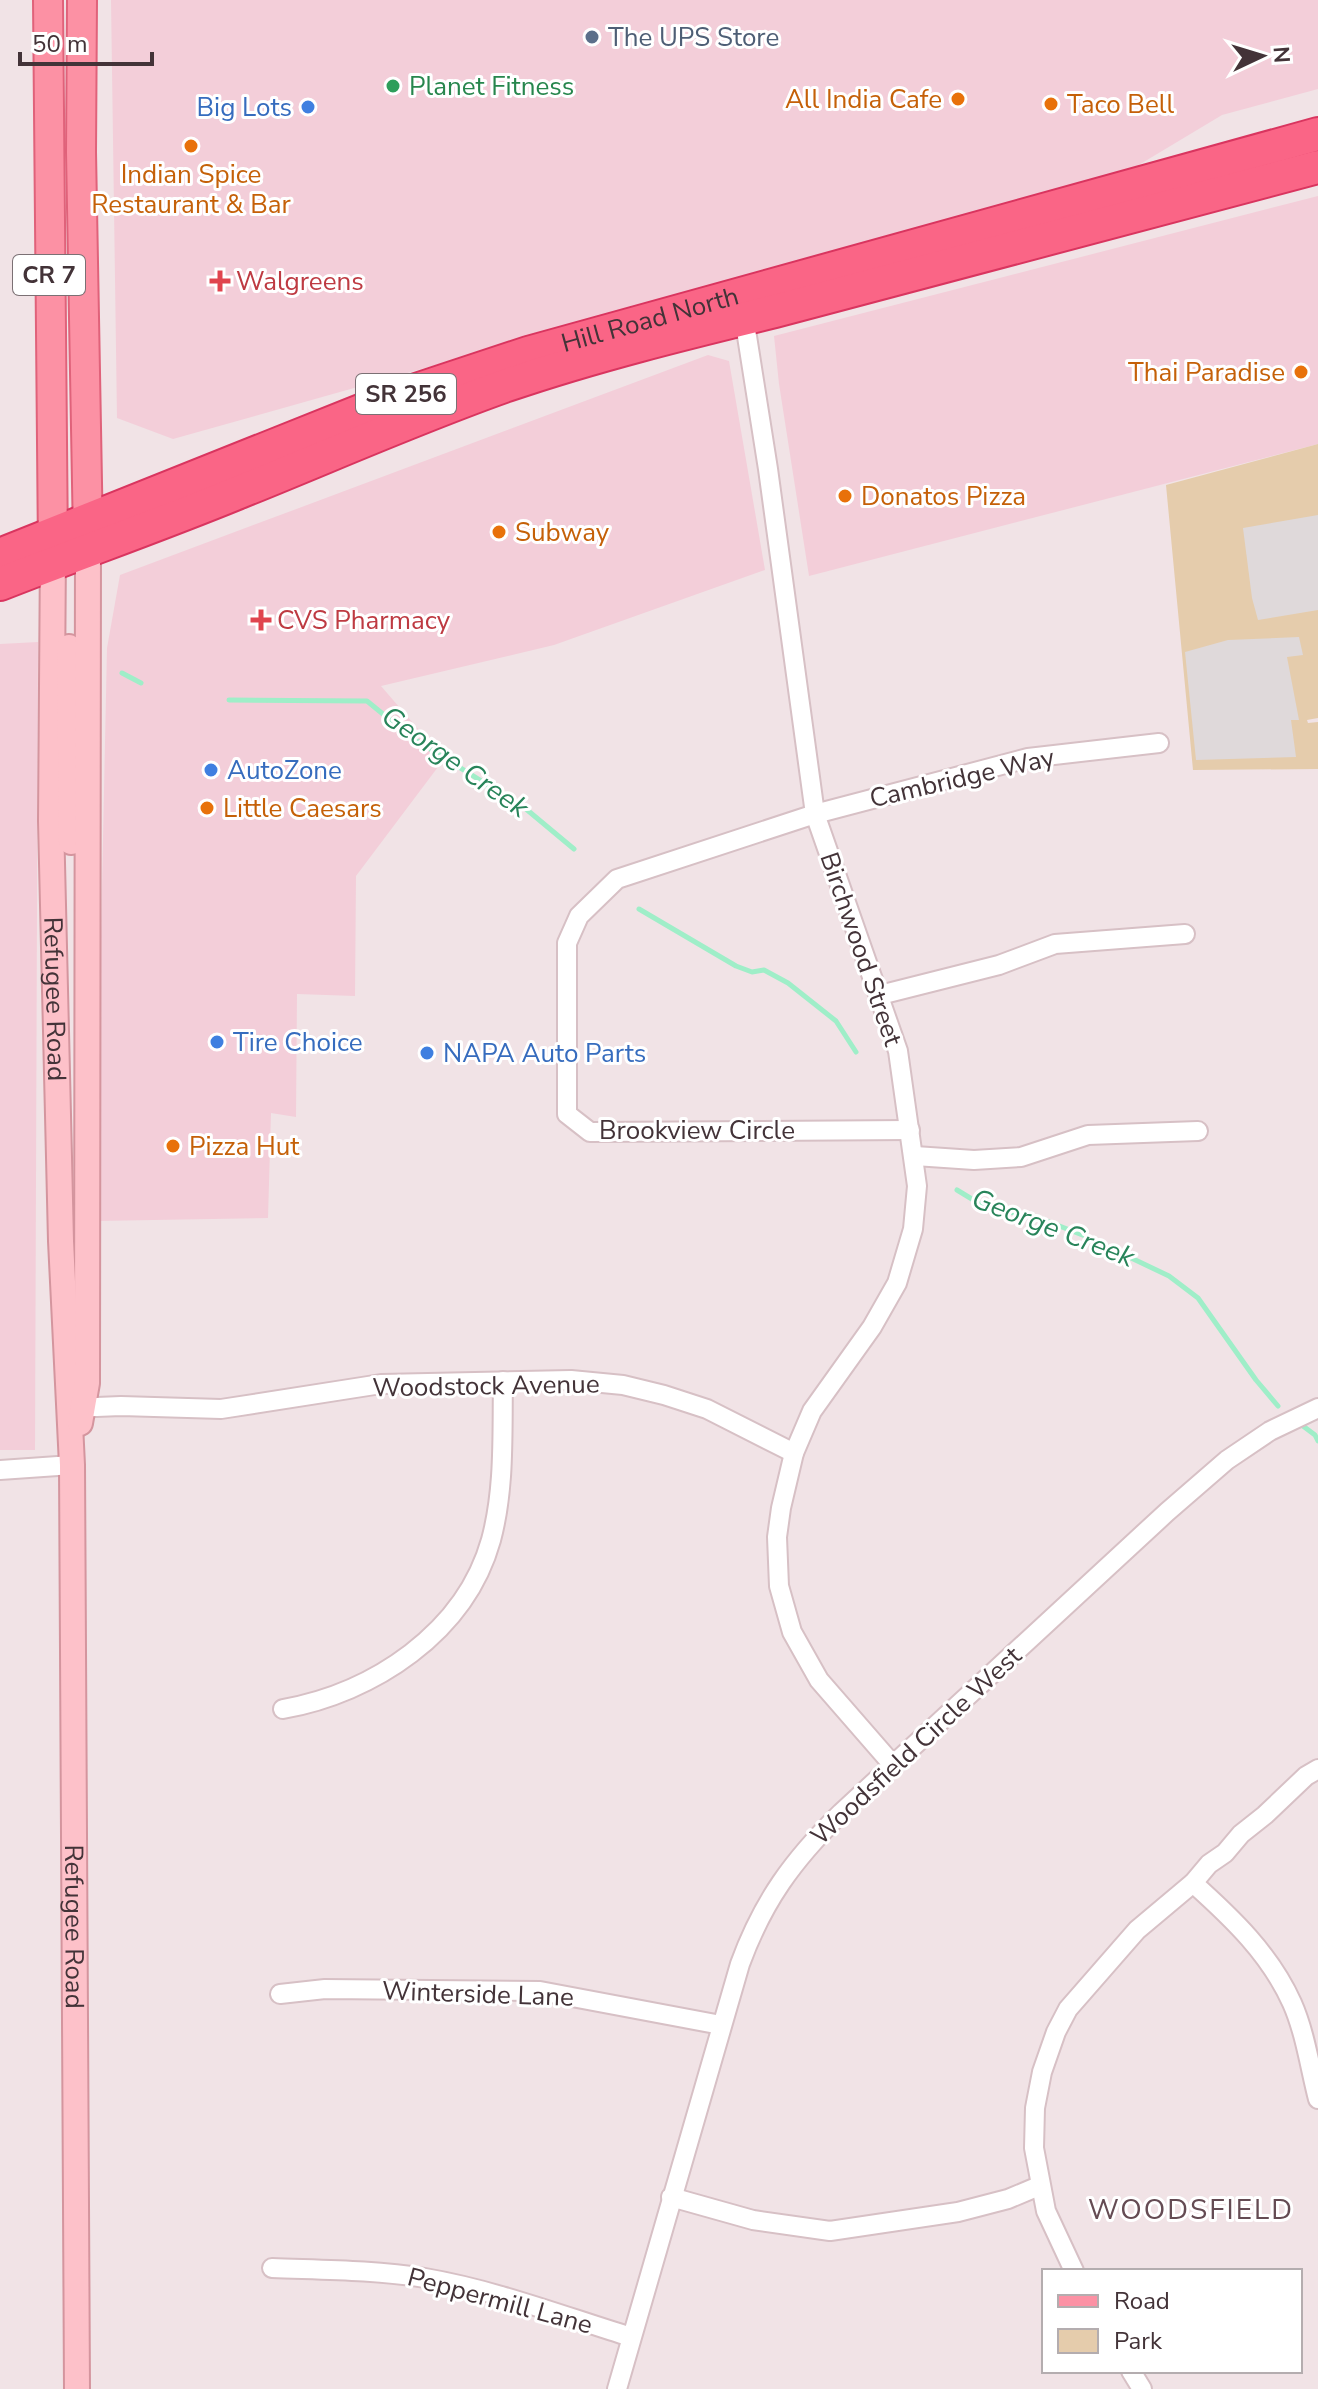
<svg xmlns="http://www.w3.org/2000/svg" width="1318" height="2389" font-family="'Nunito Sans',sans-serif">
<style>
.commercial{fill:#f3ced9}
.green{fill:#e5ccac}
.parking{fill:#dfd9da}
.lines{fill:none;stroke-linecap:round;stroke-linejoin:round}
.stream{stroke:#9feec8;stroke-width:5}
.street-casing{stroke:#d7c0c5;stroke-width:22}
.secondary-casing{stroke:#d4959e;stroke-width:28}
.primary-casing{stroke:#e0627a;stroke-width:32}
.highway-casing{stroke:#d9355f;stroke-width:36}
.street{stroke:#fff;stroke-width:18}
.secondary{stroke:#fdc1c9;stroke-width:24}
.primary{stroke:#fc91a4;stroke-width:28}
.highway{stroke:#fa6586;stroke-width:32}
.service-dot{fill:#5c6f8a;stroke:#fff;stroke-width:3}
.leisure-dot{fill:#2e9e5b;stroke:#fff;stroke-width:3}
.food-dot{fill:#e8710a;stroke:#fff;stroke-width:3}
.shop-dot{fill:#3f7fe0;stroke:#fff;stroke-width:3}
.health-dot{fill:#e0444e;stroke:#fff;stroke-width:3}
.labels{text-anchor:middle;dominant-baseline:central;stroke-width:6;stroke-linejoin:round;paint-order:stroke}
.shield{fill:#fff;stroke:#7b7074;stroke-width:2}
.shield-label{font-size:24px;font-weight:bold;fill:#433338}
.service-label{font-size:26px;fill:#4e5e75;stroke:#fff;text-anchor:start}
.leisure-label{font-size:26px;fill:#27864d;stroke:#fff;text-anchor:start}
.food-label{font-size:26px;fill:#c56008;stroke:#fff;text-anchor:start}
.shop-label{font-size:26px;fill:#366cbe;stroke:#fff;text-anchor:start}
.health-label{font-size:26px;fill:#be3a42;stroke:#fff;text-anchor:start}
.street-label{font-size:26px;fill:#433338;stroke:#fff}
.water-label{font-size:28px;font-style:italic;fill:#28845a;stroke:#fff}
.neighbourhood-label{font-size:28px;letter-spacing:2px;fill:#654b53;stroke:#fff}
</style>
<rect width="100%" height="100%" fill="#f1e3e6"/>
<!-- commercial -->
<g class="commercial">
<path d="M 111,0 L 1318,0 L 1318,89 L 1222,115 L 1132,169 L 173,439 L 117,418 Z"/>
<path d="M 1318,196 L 1318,444 L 809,576 L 779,384 L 774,336 Z"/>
<path d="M 708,355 L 729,361 L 765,570 L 554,645 L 381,686 L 444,759 L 356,876 L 355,996 L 297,994 L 296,1117 L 271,1113 L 268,1218 L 95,1221 L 107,648 L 120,575 Z"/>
<path d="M 38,642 L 35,1450 L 0,1450 L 0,644 Z"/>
</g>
<!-- green -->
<path class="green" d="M 1318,444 L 1318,718 L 1307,720 L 1308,723 L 1318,722 L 1318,769 L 1193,770 L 1166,485 Z"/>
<!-- parking -->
<g class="parking">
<path d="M 1318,515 L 1318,610 L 1258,620 L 1252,598 L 1243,528 Z"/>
<path d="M 1299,637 L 1303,655 L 1287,657 L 1299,720 L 1291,720 L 1296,757 L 1196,760 L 1185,652 L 1228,640 Z"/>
</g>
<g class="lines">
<!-- stream -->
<g class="stream">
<path d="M 122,673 L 141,683"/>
<path d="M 229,700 L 367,701 L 411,737 L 526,809 L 574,849"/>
<path d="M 639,909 L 736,966 L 752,972 L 764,970 L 788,983 L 836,1021 L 856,1052"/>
<path d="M 957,1190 L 985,1207 L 1039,1218 L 1085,1236 L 1169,1276 L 1198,1298 L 1256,1380 L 1278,1406"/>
<path d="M 1303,1426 L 1315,1435 L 1318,1441"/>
</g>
<!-- street casing -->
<g class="street-casing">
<g id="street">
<path d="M 743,311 L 768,469 L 815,814 L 898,1051 L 917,1186 L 913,1229 L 897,1283 L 872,1327 L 812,1411 L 794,1453 L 781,1508 L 777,1537 L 779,1586 L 792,1632 L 819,1680 L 893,1765"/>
<path d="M 880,995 L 999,965 L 1055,944 L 1185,934"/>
<path d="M 910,1130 L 590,1132 L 567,1114 L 567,943 L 579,916 L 617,879 L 815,814 L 1028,758 L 1159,743"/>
<path d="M 915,1156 L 974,1160 L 1021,1157 L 1088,1135 L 1198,1131"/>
<path d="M 72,1408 L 121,1406 L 221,1409 L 381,1384 L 571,1380 L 623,1385 L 664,1395 L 707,1409 L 794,1453"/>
<path d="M 0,1470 L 72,1465"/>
<path d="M 283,1709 C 373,1693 465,1633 491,1540 C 505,1488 502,1433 503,1381"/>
<path d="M 1193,1883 C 1232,1918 1270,1954 1292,2003 C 1305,2032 1310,2068 1318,2099"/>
<path d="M 280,1994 L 325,1989 L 540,1991 L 721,2025"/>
<path d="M 671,2197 L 753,2220 L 830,2231 L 958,2212 L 1008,2199 L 1039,2186"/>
<path d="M 272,2268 C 323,2270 374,2270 425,2278 C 495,2290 563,2316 631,2337"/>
<path d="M 1074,2271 L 1046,2211 L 1034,2148 L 1035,2108 L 1042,2072 L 1056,2032 L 1068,2009 L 1137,1930 L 1193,1883 L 1209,1864 L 1225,1853 L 1241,1834 L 1265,1815 L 1306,1776 L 1318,1769"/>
<path d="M 1131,2371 L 1142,2389"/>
<path d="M 617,2389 L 740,1964 C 763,1901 793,1860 841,1813 L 1167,1512 L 1227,1460 L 1270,1431 L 1318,1408"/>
</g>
</g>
<!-- secondary casing -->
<g class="secondary-casing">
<g id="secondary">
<path id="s1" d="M 53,551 L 51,821 L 61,1241 L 72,1465 L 77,2389"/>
<path d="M 69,647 L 71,842"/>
<path d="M 80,1423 L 87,1383 L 88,538"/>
</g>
</g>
<!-- primary casing -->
<g class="primary-casing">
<g id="primary">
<path d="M 48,0 L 53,551"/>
<path d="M 82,0 L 81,152 L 88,538"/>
</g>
</g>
<!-- highway casing -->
<g class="highway-casing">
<g id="highway">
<path id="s2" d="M 0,555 L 398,396 L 528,353 L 1318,134"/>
<path d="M 0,584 C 79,553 159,525 237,493 C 327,457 416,417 507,385 C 595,355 685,333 775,311 L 1318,167"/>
</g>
</g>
<!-- street -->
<use href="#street" class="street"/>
<!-- secondary -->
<use href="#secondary" class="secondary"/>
<!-- primary -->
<use href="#primary" class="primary"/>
<!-- highway -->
<use href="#highway" class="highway"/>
</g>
<!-- markers -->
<circle class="service-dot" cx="592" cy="37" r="8"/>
<circle class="leisure-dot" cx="393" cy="86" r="8"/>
<g class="food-dot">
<circle cx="958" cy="99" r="8"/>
<circle cx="1051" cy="104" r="8"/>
<circle cx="191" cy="146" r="8"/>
<circle cx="1301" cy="372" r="8"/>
<circle cx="845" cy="496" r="8"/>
<circle cx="499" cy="532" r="8"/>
<circle cx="207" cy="808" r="8"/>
<circle cx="173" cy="1146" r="8"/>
</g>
<g class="shop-dot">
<circle cx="308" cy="107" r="8"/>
<circle cx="211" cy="770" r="8"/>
<circle cx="217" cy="1042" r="8"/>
<circle cx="427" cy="1053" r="8"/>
</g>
<g class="health-dot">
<path d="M216 269h8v8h8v8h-8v8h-8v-8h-8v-8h8z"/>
<path d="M257 608h8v8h8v8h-8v8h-8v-8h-8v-8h8z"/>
</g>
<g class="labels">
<!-- shield labels -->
<g class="shield">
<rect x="13" y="255" width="72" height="40" rx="6"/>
<rect x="356" y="374" width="100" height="40" rx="6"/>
</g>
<g class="shield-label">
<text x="49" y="275">CR 7</text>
<text x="406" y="394">SR 256</text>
</g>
<!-- service labels -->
<g class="service-label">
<text x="608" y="37">The UPS Store</text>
</g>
<!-- leisure labels -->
<g class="leisure-label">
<text x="409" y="86">Planet Fitness</text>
</g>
<!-- food labels -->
<g class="food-label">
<text x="942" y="99" text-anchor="end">All India Cafe</text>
<text x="1067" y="104">Taco Bell</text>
<text x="191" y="174" text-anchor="middle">Indian Spice<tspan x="191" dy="30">Restaurant &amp; Bar</tspan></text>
<text x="1285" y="372" text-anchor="end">Thai Paradise</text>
<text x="861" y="496">Donatos Pizza</text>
<text x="515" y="532">Subway</text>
<text x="223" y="808">Little Caesars</text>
<text x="189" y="1146">Pizza Hut</text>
</g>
<!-- shop labels -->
<g class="shop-label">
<text x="292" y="107" text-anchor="end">Big Lots</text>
<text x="227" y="770">AutoZone</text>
<text x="233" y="1042">Tire Choice</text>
<text x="443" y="1053">NAPA Auto Parts</text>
</g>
<!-- health labels -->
<g class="health-label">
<text x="236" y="281">Walgreens</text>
<text x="277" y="620">CVS Pharmacy</text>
</g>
<!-- street labels -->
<g class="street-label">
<text stroke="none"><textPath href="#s2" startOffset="692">Hill Road North</textPath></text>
<text transform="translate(962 778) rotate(-13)">Cambridge Way</text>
<text transform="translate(861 949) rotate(71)">Birchwood Street</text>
<text stroke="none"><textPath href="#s1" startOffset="448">Refugee Road</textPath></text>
<text x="697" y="1130">Brookview Circle</text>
<text transform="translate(486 1386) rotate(-1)">Woodstock Avenue</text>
<text transform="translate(916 1746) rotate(-43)">Woodsfield Circle West</text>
<text stroke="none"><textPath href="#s1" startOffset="1376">Refugee Road</textPath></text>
<text transform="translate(478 1994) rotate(2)">Winterside Lane</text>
<text transform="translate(500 2301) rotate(15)">Peppermill Lane</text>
</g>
<!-- water labels -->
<g class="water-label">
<text transform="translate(455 762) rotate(35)">George Creek</text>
<text transform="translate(1053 1228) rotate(21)">George Creek</text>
</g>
<!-- neighbourhood labels -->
<g class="neighbourhood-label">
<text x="1191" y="2210">WOODSFIELD</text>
</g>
</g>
<!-- legend -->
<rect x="1042" y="2269" width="260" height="104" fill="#ffffff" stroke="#b4adaf" stroke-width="2"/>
<rect x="1058" y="2295" width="40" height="12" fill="#fc91a4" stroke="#b4adaf" stroke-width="2"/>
<text x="1114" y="2309" font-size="24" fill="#433338">Road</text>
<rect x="1058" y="2329" width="40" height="24" fill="#e5ccac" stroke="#b4adaf" stroke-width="2"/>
<text x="1114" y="2349" font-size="24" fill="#433338">Park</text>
<!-- north arrow -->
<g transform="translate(1262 56) rotate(86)" stroke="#ffffff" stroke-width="6" paint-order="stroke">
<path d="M0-6L14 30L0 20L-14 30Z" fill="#433338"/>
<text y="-12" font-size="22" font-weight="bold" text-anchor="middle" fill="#433338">N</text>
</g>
<!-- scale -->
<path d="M20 52v12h132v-12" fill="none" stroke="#433338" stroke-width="4"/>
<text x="32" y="52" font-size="24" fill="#433338" stroke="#ffffff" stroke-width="6" paint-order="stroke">50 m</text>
</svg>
